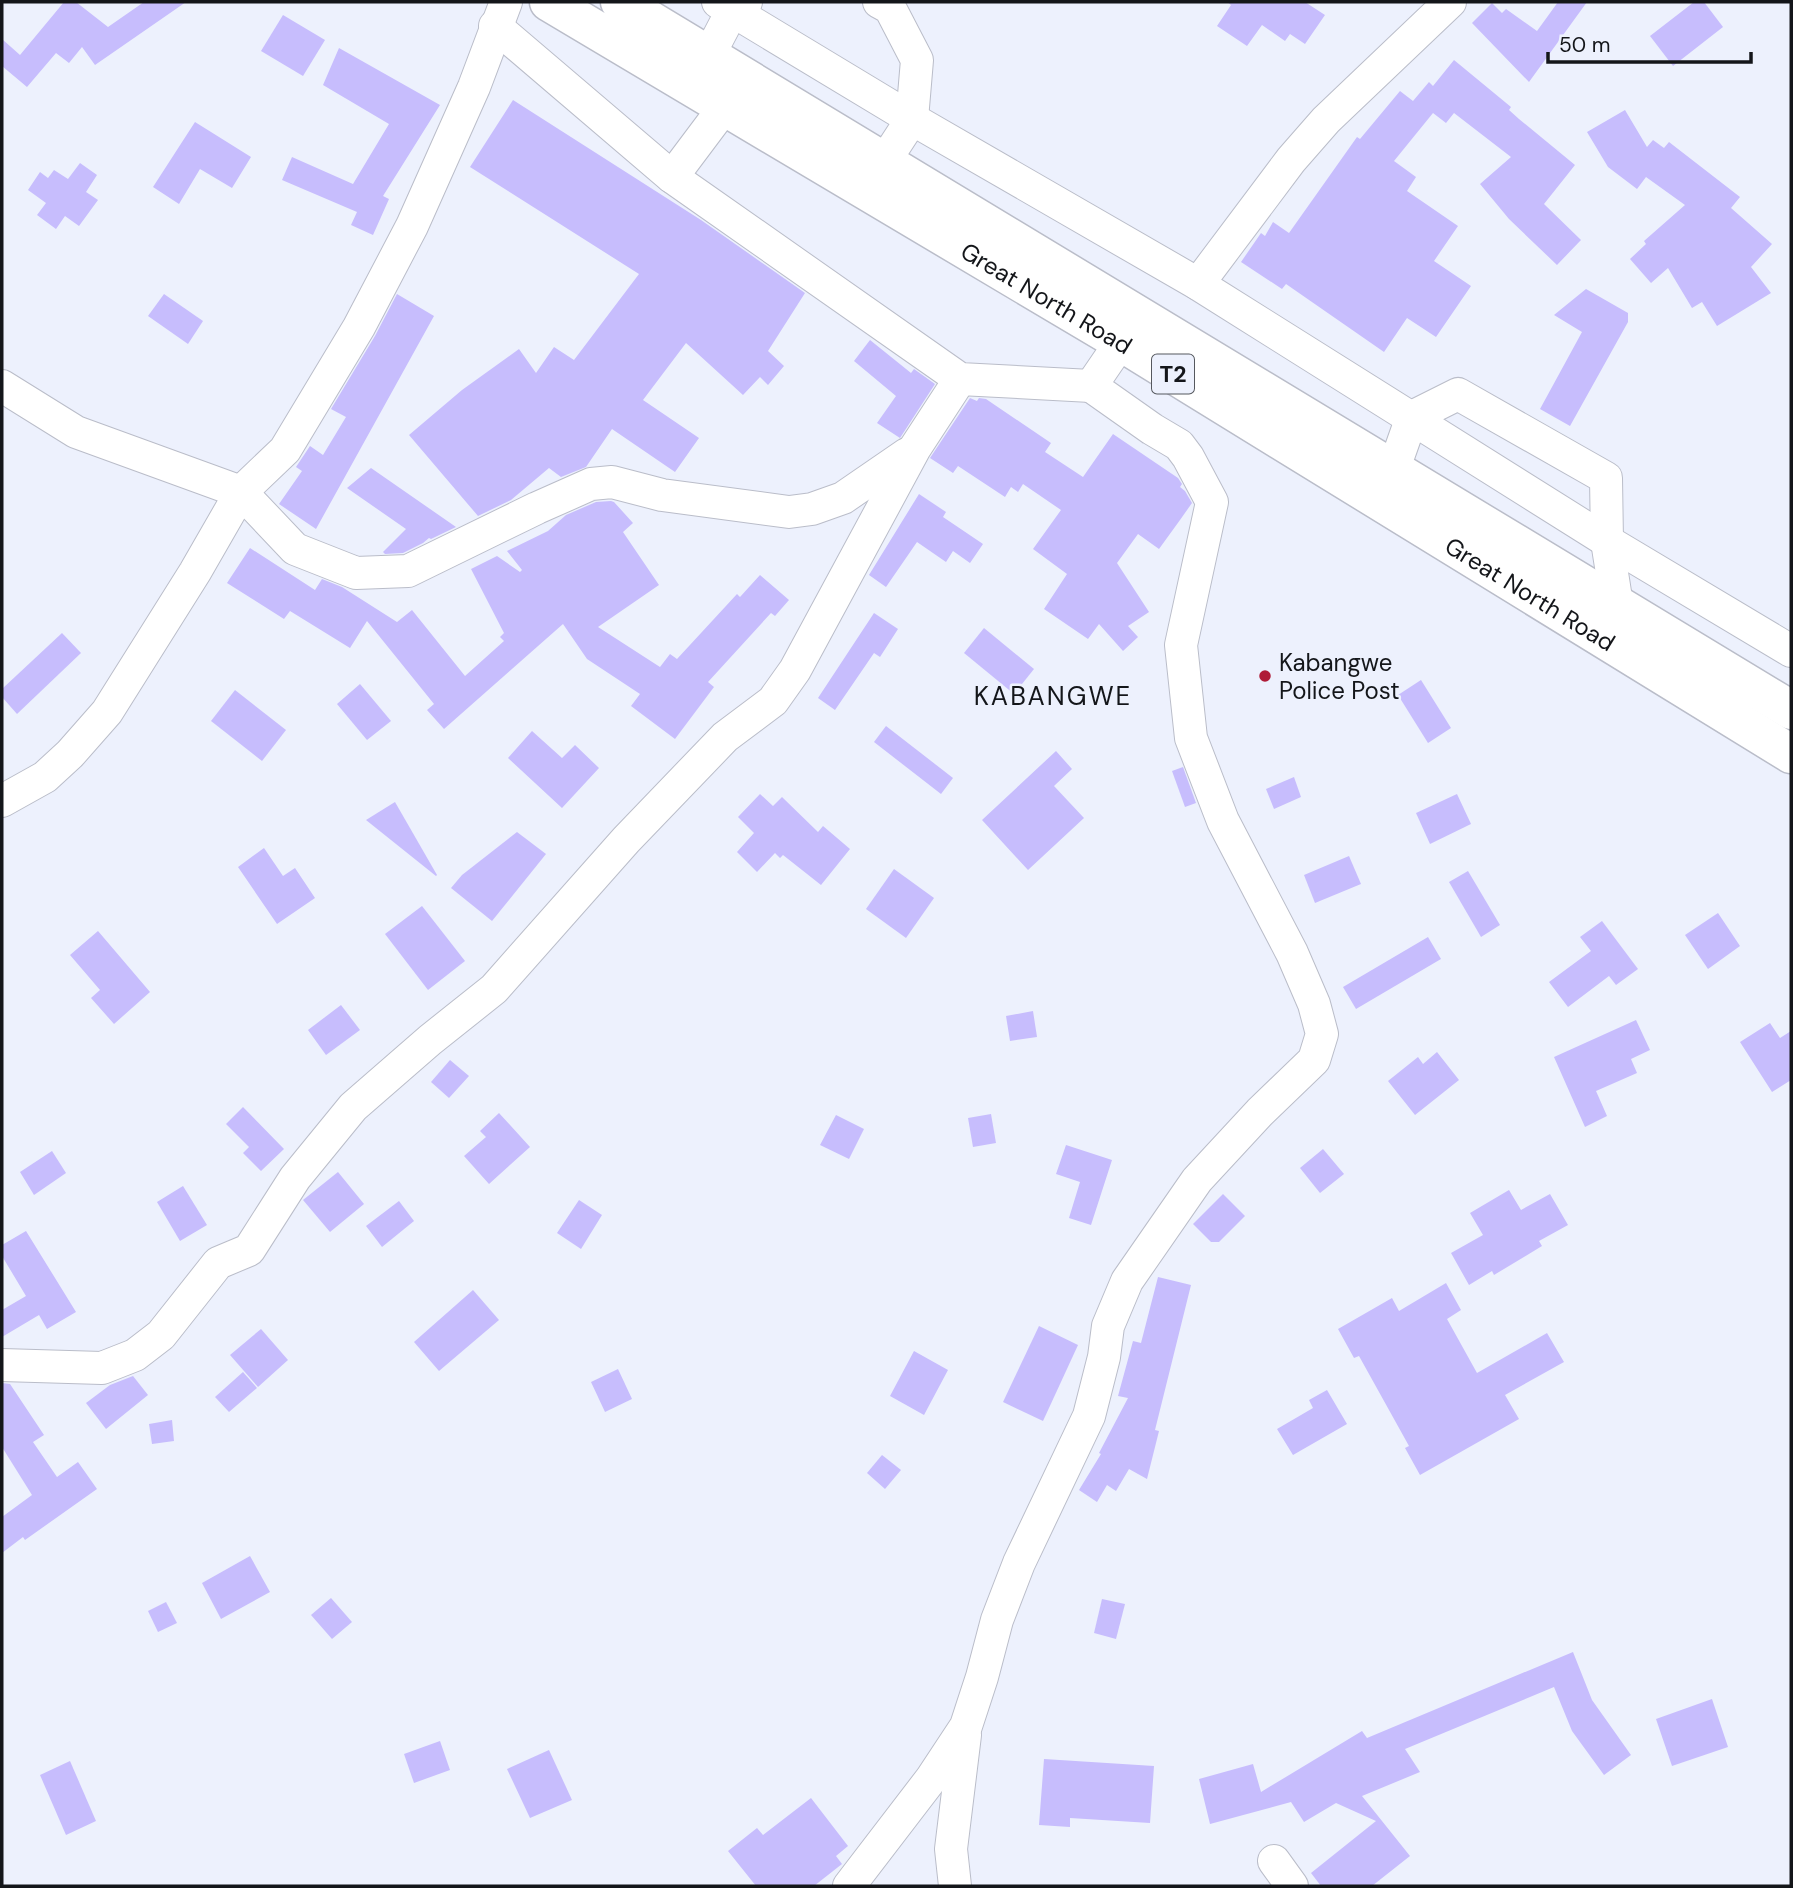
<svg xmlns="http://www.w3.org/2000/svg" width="1793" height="1888" font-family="'DM Sans',sans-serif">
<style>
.building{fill:#c7bdfd}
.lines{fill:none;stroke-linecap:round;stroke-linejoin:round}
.minor-casing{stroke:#babdc9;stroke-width:34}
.major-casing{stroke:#babdc9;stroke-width:41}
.minor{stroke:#fff;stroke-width:32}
.major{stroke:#fff;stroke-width:38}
.poi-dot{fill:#af1b37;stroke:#edf1fd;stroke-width:2.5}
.labels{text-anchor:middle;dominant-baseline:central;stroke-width:5;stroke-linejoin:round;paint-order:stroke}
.shield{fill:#edf1fd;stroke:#55585e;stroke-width:2}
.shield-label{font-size:23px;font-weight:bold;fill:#14161a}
.street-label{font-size:24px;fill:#14161a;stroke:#edf1fd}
.poi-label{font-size:24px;fill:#14161a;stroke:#edf1fd;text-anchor:start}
.neighbourhood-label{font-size:26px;letter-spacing:2px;fill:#14161a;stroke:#edf1fd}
</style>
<rect width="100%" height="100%" fill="#edf1fd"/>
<!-- building -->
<g class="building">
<path d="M 64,2 L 76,2 L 108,27 L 144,2 L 186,2 L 95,65 L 82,47 L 69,63 L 56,53 L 27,87 L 2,66 L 2,39 L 20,55 Z"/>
<path d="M 1227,2 L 1305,2 L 1325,15 L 1305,44 L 1290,34 L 1285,41 L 1262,25 L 1247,46 L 1217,26 L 1231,5 Z"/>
<path d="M 1558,2 L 1587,2 L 1529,82 L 1472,23 L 1492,3 L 1502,13 L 1506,9 L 1537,31 Z"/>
<path d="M 1694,2 L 1704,2 L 1723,27 L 1673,66 L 1650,36 Z"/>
<path d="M 283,15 L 325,40 L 303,76 L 261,51 Z"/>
<path d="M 339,48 L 440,105 L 383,196 L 389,199 L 373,235 L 351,225 L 357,212 L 282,180 L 292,157 L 353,184 L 389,124 L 323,85 Z"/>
<path d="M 1454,60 L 1511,107 L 1509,110 L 1519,119 L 1575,165 L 1544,204 L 1581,240 L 1557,265 L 1509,219 L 1480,184 L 1511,157 L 1454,113 L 1446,123 L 1433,113 L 1394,161 L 1416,177 L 1407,191 L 1458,226 L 1434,261 L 1471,286 L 1436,337 L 1407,318 L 1384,352 L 1286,284 L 1282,289 L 1241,262 L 1261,233 L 1265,236 L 1273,222 L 1289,233 L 1357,137 L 1360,139 L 1400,91 L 1413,101 L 1429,82 L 1433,86 Z"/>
<path d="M 513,100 L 701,220 L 805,293 L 768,351 L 784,366 L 768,385 L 760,377 L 743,395 L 686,343 L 643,400 L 699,438 L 675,472 L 612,429 L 586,467 L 561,477 L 549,468 L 511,500 L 478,516 L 409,435 L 462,390 L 519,349 L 536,373 L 554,347 L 574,360 L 639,274 L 470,167 Z"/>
<path d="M 1625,110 L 1647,147 L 1653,140 L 1664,148 L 1669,142 L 1740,197 L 1731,208 L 1772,244 L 1751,267 L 1771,293 L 1717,326 L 1702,302 L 1692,308 L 1668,268 L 1651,283 L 1630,259 L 1646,244 L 1644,241 L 1685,205 L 1646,177 L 1637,189 L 1608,167 L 1587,132 Z"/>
<path d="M 195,122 L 251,157 L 232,188 L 200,169 L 179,204 L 153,187 Z"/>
<path d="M 80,163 L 97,175 L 86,192 L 98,200 L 79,226 L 65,216 L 56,229 L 37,215 L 46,203 L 28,190 L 40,172 L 48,178 L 54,170 L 68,179 Z"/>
<path d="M 1586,289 L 1628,313 L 1628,322 L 1570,426 L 1540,409 L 1582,332 L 1554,315 Z"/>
<path d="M 164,294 L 203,321 L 188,344 L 148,316 Z"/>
<path d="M 397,294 L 434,316 L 316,529 L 279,504 L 302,471 L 296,467 L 310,446 L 323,455 L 346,417 L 331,409 L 375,336 Z"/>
<path d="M 870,340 L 911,373 L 914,369 L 935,384 L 900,438 L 877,423 L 896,396 L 854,361 Z"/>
<path d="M 970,398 L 977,401 L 979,398 L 986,399 L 1051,443 L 1045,452 L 1083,477 L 1113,434 L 1178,478 L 1182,484 L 1180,487 L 1185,491 L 1192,503 L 1180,520 L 1159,549 L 1138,534 L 1117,563 L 1149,612 L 1128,626 L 1138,637 L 1123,651 L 1099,624 L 1088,639 L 1044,609 L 1067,574 L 1033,549 L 1061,510 L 1023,484 L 1018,492 L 1011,487 L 1005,497 L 958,466 L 953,473 L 930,458 Z"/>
<path d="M 371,468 L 456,527 L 431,539 L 429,538 L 423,543 L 403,553 L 385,554 L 383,552 L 406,529 L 347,488 Z"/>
<path d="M 919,494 L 946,512 L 943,517 L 983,544 L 970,563 L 953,551 L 946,562 L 917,542 L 886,587 L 869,575 Z"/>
<path d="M 611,501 L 614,502 L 633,523 L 623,532 L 659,585 L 598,627 L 660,667 L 670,654 L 677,659 L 737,594 L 740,597 L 760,575 L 789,600 L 775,616 L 771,613 L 708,682 L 714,687 L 675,739 L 631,706 L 640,694 L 587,659 L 563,624 L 444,729 L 427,710 L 434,704 L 367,621 L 350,648 L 290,611 L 284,619 L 227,583 L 250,548 L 315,590 L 322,579 L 342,587 L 397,622 L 412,610 L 465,676 L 504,641 L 500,637 L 504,633 L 471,569 L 497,556 L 520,572 L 522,570 L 507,551 L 548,531 L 566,515 L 596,502 Z"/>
<path d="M 874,613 L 898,629 L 880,657 L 874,653 L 835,710 L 818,698 Z"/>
<path d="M 984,628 L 1034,669 L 1014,694 L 964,653 Z"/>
<path d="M 62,633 L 81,653 L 17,714 L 2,697 L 2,689 Z"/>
<path d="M 1421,680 L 1451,728 L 1428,743 L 1398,695 Z"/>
<path d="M 360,684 L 391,721 L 367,740 L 337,704 Z"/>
<path d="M 235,690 L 286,730 L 262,761 L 211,721 Z"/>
<path d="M 886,726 L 953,778 L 941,794 L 874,742 Z"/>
<path d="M 532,731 L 562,758 L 575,745 L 599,768 L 562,808 L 508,758 Z"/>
<path d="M 1056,751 L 1072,769 L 1054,786 L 1084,818 L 1028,870 L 982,820 Z"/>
<path d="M 1183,767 L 1196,803 L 1185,807 L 1172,771 Z"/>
<path d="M 1294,777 L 1301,797 L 1274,809 L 1266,789 Z"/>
<path d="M 760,794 L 773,806 L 782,797 L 818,832 L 823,826 L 850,849 L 821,885 L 783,855 L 780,858 L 775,853 L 757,872 L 737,852 L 754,833 L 738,817 Z"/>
<path d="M 1457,794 L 1471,824 L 1430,844 L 1416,813 Z"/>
<path d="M 395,802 L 437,875 L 436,876 L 366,820 Z"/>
<path d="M 517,832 L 546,854 L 492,921 L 451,888 L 462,875 Z"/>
<path d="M 264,848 L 283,876 L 295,868 L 315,898 L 277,924 L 238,867 Z"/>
<path d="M 1349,856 L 1361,884 L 1315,903 L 1304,875 Z"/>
<path d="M 894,869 L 934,898 L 906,938 L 866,909 Z"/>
<path d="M 1468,871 L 1500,925 L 1481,937 L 1449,882 Z"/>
<path d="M 422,906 L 465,961 L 428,990 L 385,934 Z"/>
<path d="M 1718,913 L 1740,946 L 1708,969 L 1685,935 Z"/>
<path d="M 1602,921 L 1638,969 L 1616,985 L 1609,976 L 1568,1007 L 1549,982 L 1591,951 L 1580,937 Z"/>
<path d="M 98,931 L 150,992 L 114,1024 L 91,998 L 100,990 L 70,955 Z"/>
<path d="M 1428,937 L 1441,959 L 1356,1009 L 1343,987 Z"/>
<path d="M 341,1005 L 360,1030 L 326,1055 L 308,1030 Z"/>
<path d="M 1033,1011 L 1037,1037 L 1010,1041 L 1006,1016 Z"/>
<path d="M 1636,1020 L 1650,1050 L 1631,1059 L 1637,1073 L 1596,1091 L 1607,1116 L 1585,1127 L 1554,1057 Z"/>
<path d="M 1770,1023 L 1780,1038 L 1791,1031 L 1791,1080 L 1772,1092 L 1740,1042 Z"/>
<path d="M 1437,1052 L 1459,1080 L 1415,1115 L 1388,1081 L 1418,1057 L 1423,1064 Z"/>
<path d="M 450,1060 L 469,1076 L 449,1098 L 431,1082 Z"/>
<path d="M 243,1107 L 284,1149 L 261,1171 L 243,1153 L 249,1147 L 226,1124 Z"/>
<path d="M 499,1113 L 530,1147 L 489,1184 L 464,1156 L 486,1137 L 480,1131 Z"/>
<path d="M 991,1114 L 996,1143 L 973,1147 L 968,1118 Z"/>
<path d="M 836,1115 L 864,1129 L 849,1159 L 820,1145 Z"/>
<path d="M 1066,1145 L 1112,1160 L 1091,1225 L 1069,1218 L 1080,1182 L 1056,1174 Z"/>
<path d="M 1323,1149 L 1344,1174 L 1320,1193 L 1300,1168 Z"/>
<path d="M 52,1151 L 66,1173 L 34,1195 L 20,1172 Z"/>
<path d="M 338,1172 L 364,1204 L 330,1232 L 303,1200 Z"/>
<path d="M 183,1186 L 207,1225 L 180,1241 L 157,1202 Z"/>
<path d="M 1509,1190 L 1521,1210 L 1550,1194 L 1568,1225 L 1539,1241 L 1542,1246 L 1494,1275 L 1492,1271 L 1469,1285 L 1451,1253 L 1483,1235 L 1470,1213 Z"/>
<path d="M 1223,1194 L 1245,1216 L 1219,1242 L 1211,1242 L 1193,1224 Z"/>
<path d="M 579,1200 L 602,1215 L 581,1249 L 557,1233 Z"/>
<path d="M 399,1201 L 414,1221 L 382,1247 L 366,1226 Z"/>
<path d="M 26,1231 L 76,1312 L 47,1329 L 39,1315 L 2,1337 L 2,1310 L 26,1296 L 2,1256 L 2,1245 Z"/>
<path d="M 1158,1277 L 1191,1285 L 1155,1430 L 1159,1431 L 1147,1479 L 1129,1469 L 1116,1491 L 1107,1485 L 1097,1502 L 1079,1490 L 1101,1454 L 1099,1453 L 1128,1398 L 1118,1396 L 1133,1341 L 1141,1343 Z"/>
<path d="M 1446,1283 L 1461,1310 L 1447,1319 L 1477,1373 L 1547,1333 L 1564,1362 L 1505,1395 L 1519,1419 L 1420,1475 L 1405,1448 L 1409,1446 L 1359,1356 L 1354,1358 L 1338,1329 L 1392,1298 L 1399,1311 Z"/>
<path d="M 473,1290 L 499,1320 L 439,1371 L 414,1342 Z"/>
<path d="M 1039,1326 L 1078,1345 L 1043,1421 L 1003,1402 Z"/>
<path d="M 261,1329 L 288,1360 L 258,1387 L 230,1355 Z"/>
<path d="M 914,1351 L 948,1370 L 924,1415 L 890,1396 Z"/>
<path d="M 618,1369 L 632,1399 L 605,1412 L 591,1382 Z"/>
<path d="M 243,1372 L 257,1388 L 229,1412 L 215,1397 Z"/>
<path d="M 133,1376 L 148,1395 L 106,1429 L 86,1403 L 110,1385 Z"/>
<path d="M 2,1383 L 10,1384 L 44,1435 L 33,1442 L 57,1477 L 78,1462 L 97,1489 L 25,1540 L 23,1537 L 2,1553 L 2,1517 L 32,1495 L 2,1447 Z"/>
<path d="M 1327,1390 L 1347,1424 L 1293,1455 L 1277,1429 L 1313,1408 L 1309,1400 Z"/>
<path d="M 172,1420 L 174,1441 L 152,1444 L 149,1424 Z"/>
<path d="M 882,1455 L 901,1470 L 885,1489 L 867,1473 Z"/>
<path d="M 250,1556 L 270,1592 L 221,1619 L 202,1583 Z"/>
<path d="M 331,1598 L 352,1622 L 332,1639 L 311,1615 Z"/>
<path d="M 1102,1599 L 1125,1604 L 1116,1639 L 1094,1633 Z"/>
<path d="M 166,1602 L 177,1623 L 158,1632 L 148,1611 Z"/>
<path d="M 1573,1652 L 1592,1700 L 1631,1755 L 1604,1775 L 1572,1731 L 1554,1687 L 1405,1749 L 1420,1772 L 1362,1796 L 1410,1856 L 1372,1886 L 1321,1886 L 1311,1873 L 1376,1821 L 1336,1803 L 1304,1822 L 1291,1802 L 1210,1824 L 1199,1779 L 1253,1764 L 1261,1792 L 1362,1731 L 1367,1738 Z"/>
<path d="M 1712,1699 L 1728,1747 L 1672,1766 L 1656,1719 Z"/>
<path d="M 440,1741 L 450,1770 L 414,1783 L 404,1754 Z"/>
<path d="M 549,1750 L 572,1800 L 530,1818 L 507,1769 Z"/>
<path d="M 1044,1759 L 1154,1766 L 1150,1823 L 1070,1818 L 1070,1827 L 1039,1825 Z"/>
<path d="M 70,1761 L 96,1821 L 66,1835 L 40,1775 Z"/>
<path d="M 811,1798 L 848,1846 L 836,1856 L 842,1864 L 814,1886 L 756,1886 L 728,1851 L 757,1828 L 763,1835 Z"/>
</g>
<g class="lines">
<!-- minor casing -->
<g class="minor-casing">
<g id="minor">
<path d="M 718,2 L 912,119 L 1198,284 L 1607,541 L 1791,651"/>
<path d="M 879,2 L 890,8 L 917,60 L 912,119 L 884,162"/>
<path d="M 495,26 L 672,177 L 960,379 L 1091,386"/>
<path d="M 708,57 L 732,11 L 746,2"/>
<path d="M 672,177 L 726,105"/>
<path d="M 1198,284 L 1291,160 L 1326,120 L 1450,2"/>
<path d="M 2,386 L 76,432 L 241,492 L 295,549 L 356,573 L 408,571 L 537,508 L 591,484 L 612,482 L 662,495 L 789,512 L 812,509 L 843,498 L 907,454"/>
<path d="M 1393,471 L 1412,417 L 1458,394 L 1606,478 L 1607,541 L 1617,605"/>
<path d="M 2,801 L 45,777 L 70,754 L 107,712 L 195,572 L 241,492 L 285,450 L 359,327 L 412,226 L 474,87 L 506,2"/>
<path d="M 2,1365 L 102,1368 L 135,1355 L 161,1335 L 218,1263 L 249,1250 L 295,1178 L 353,1107 L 430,1040 L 494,989 L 626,840 L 725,737 L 773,701 L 795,670 L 915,448 L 960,379"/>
<path d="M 1274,1861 L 1292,1886"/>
<path d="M 849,1886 L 931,1779 L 966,1726 L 982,1677 L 997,1620 L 1019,1563 L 1089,1416 L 1104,1357 L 1108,1326 L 1127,1281 L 1197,1180 L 1260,1112 L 1314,1060 L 1322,1034 L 1314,1004 L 1292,953 L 1223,821 L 1191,738 L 1181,645 L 1212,502 L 1188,457 L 1179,445 L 1152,429 L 1091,386 L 1121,342"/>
<path d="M 955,1886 L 951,1849 L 965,1735"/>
</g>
</g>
<!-- major casing -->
<g class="major-casing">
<g id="major">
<path id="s1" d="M 549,2 L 1121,342 L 1791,754"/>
<path d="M 620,2 L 1791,710"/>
</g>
</g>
<!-- minor -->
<use href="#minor" class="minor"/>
<!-- major -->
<use href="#major" class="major"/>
</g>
<!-- markers -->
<circle class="poi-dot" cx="1265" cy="676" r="7"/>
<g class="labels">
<!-- shield labels -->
<rect class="shield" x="1152" y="354.5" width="42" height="39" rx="5"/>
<g class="shield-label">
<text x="1173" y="374">T2</text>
</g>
<!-- street labels -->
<g class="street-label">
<text stroke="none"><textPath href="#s1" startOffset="579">Great North Road</textPath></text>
<text stroke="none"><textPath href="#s1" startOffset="1146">Great North Road</textPath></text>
</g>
<!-- poi labels -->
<g class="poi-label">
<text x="1279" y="662">Kabangwe<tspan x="1279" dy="28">Police Post</tspan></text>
</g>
<!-- neighbourhood labels -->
<g class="neighbourhood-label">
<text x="1053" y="696">KABANGWE</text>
</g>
</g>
<!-- border -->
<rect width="1793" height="1888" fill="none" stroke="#14161a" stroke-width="7"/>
<!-- scale -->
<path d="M1548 52v10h203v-10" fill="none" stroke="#14161a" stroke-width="3.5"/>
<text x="1559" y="52" font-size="21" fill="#14161a" stroke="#edf1fd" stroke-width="5" paint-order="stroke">50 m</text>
</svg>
